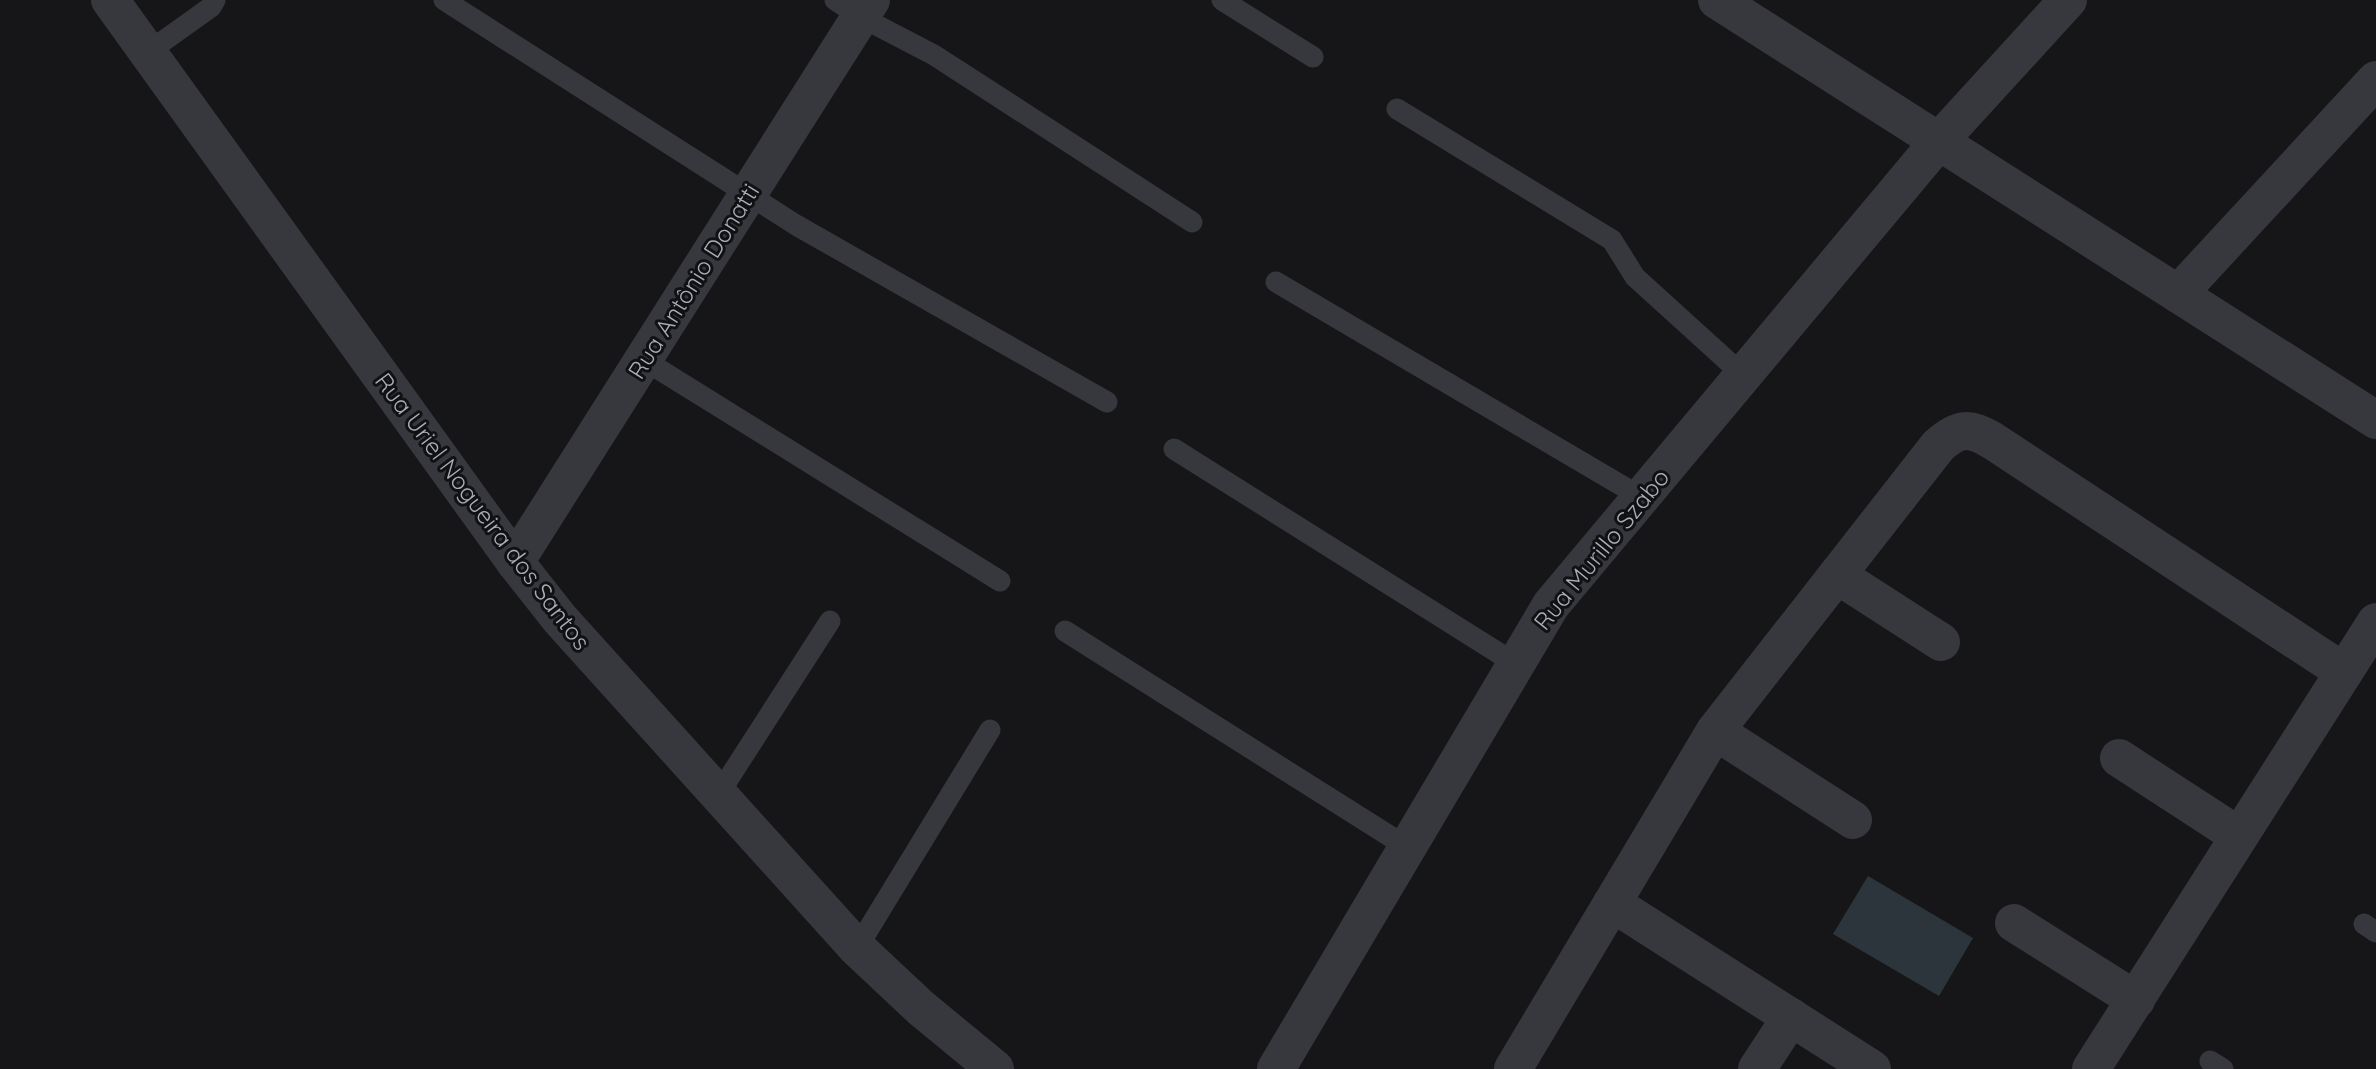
<svg xmlns="http://www.w3.org/2000/svg" width="2376" height="1069" font-family="Quicksand,sans-serif">
<style>
.water{fill:#2c353c}
.lines{fill:none;stroke-linecap:round;stroke-linejoin:round}
.service{stroke:#37383d;stroke-width:21}
.minor{stroke:#37383d;stroke-width:38}
.tertiary{stroke:#37383d;stroke-width:38}
.labels{text-anchor:middle;dominant-baseline:central;stroke-width:6;stroke-linejoin:round;paint-order:stroke}
.street-label{font-size:24px;fill:#a8adb8;stroke:#111113}
</style>
<rect width="100%" height="100%" fill="#161618"/>
<!-- water -->
<path class="water" d="M 1868,876 L 1973,938 L 1939,996 L 1833,934 Z"/>
<g class="lines">
<!-- service -->
<g class="service">
<path d="M 444,0 L 796,225 L 1107,402"/>
<path d="M 835,0 L 861,17 L 934,55 L 1192,222"/>
<path d="M 1222,0 L 1313,57"/>
<path d="M 148,52 L 211,7 L 215,0"/>
<path d="M 1397,109 L 1612,240 L 1635,277 L 1743,375"/>
<path d="M 1276,282 L 1641,497"/>
<path d="M 644,360 L 1000,581"/>
<path d="M 1174,449 L 1516,664"/>
<path d="M 1065,631 L 1407,847"/>
<path d="M 718,795 L 830,621"/>
<path d="M 2364,924 L 2376,932"/>
<path d="M 857,948 L 990,730"/>
<path d="M 2210,1061 L 2223,1069"/>
</g>
<!-- minor -->
<g class="minor">
<path d="M 2178,294 L 2376,80"/>
<path d="M 515,562 L 871,0"/>
<path d="M 1837,575 L 1941,642"/>
<path d="M 1715,731 L 1853,820"/>
<path d="M 2119,758 L 2239,836"/>
<path d="M 1612,903 L 1872,1069"/>
<path d="M 2014,923 L 2136,1000"/>
<path d="M 1276,1069 L 1551,605 L 1939,141 L 2068,0"/>
<path d="M 1513,1069 L 1715,731 L 1938,446 C 1959,427 1969,427 1993,441 L 2344,672"/>
<path d="M 1757,1069 L 1791,1017"/>
<path d="M 2091,1069 L 2376,622"/>
</g>
<!-- tertiary -->
<g class="tertiary">
<path d="M 110,0 L 515,562 L 560,619 L 857,948 L 921,1008 L 995,1069"/>
<path d="M 1717,0 L 2376,420"/>
</g>
</g>
<g class="labels">
<!-- street labels -->
<g class="street-label">
<text transform="translate(693 281) rotate(-58)">Rua Antônio Donatti</text>
<text transform="translate(483 511) rotate(53)">Rua Uriel Nogueira dos Santos</text>
<text transform="translate(1601 549) rotate(-51)">Rua Murillo Szabo</text>
</g>
</g>
</svg>
